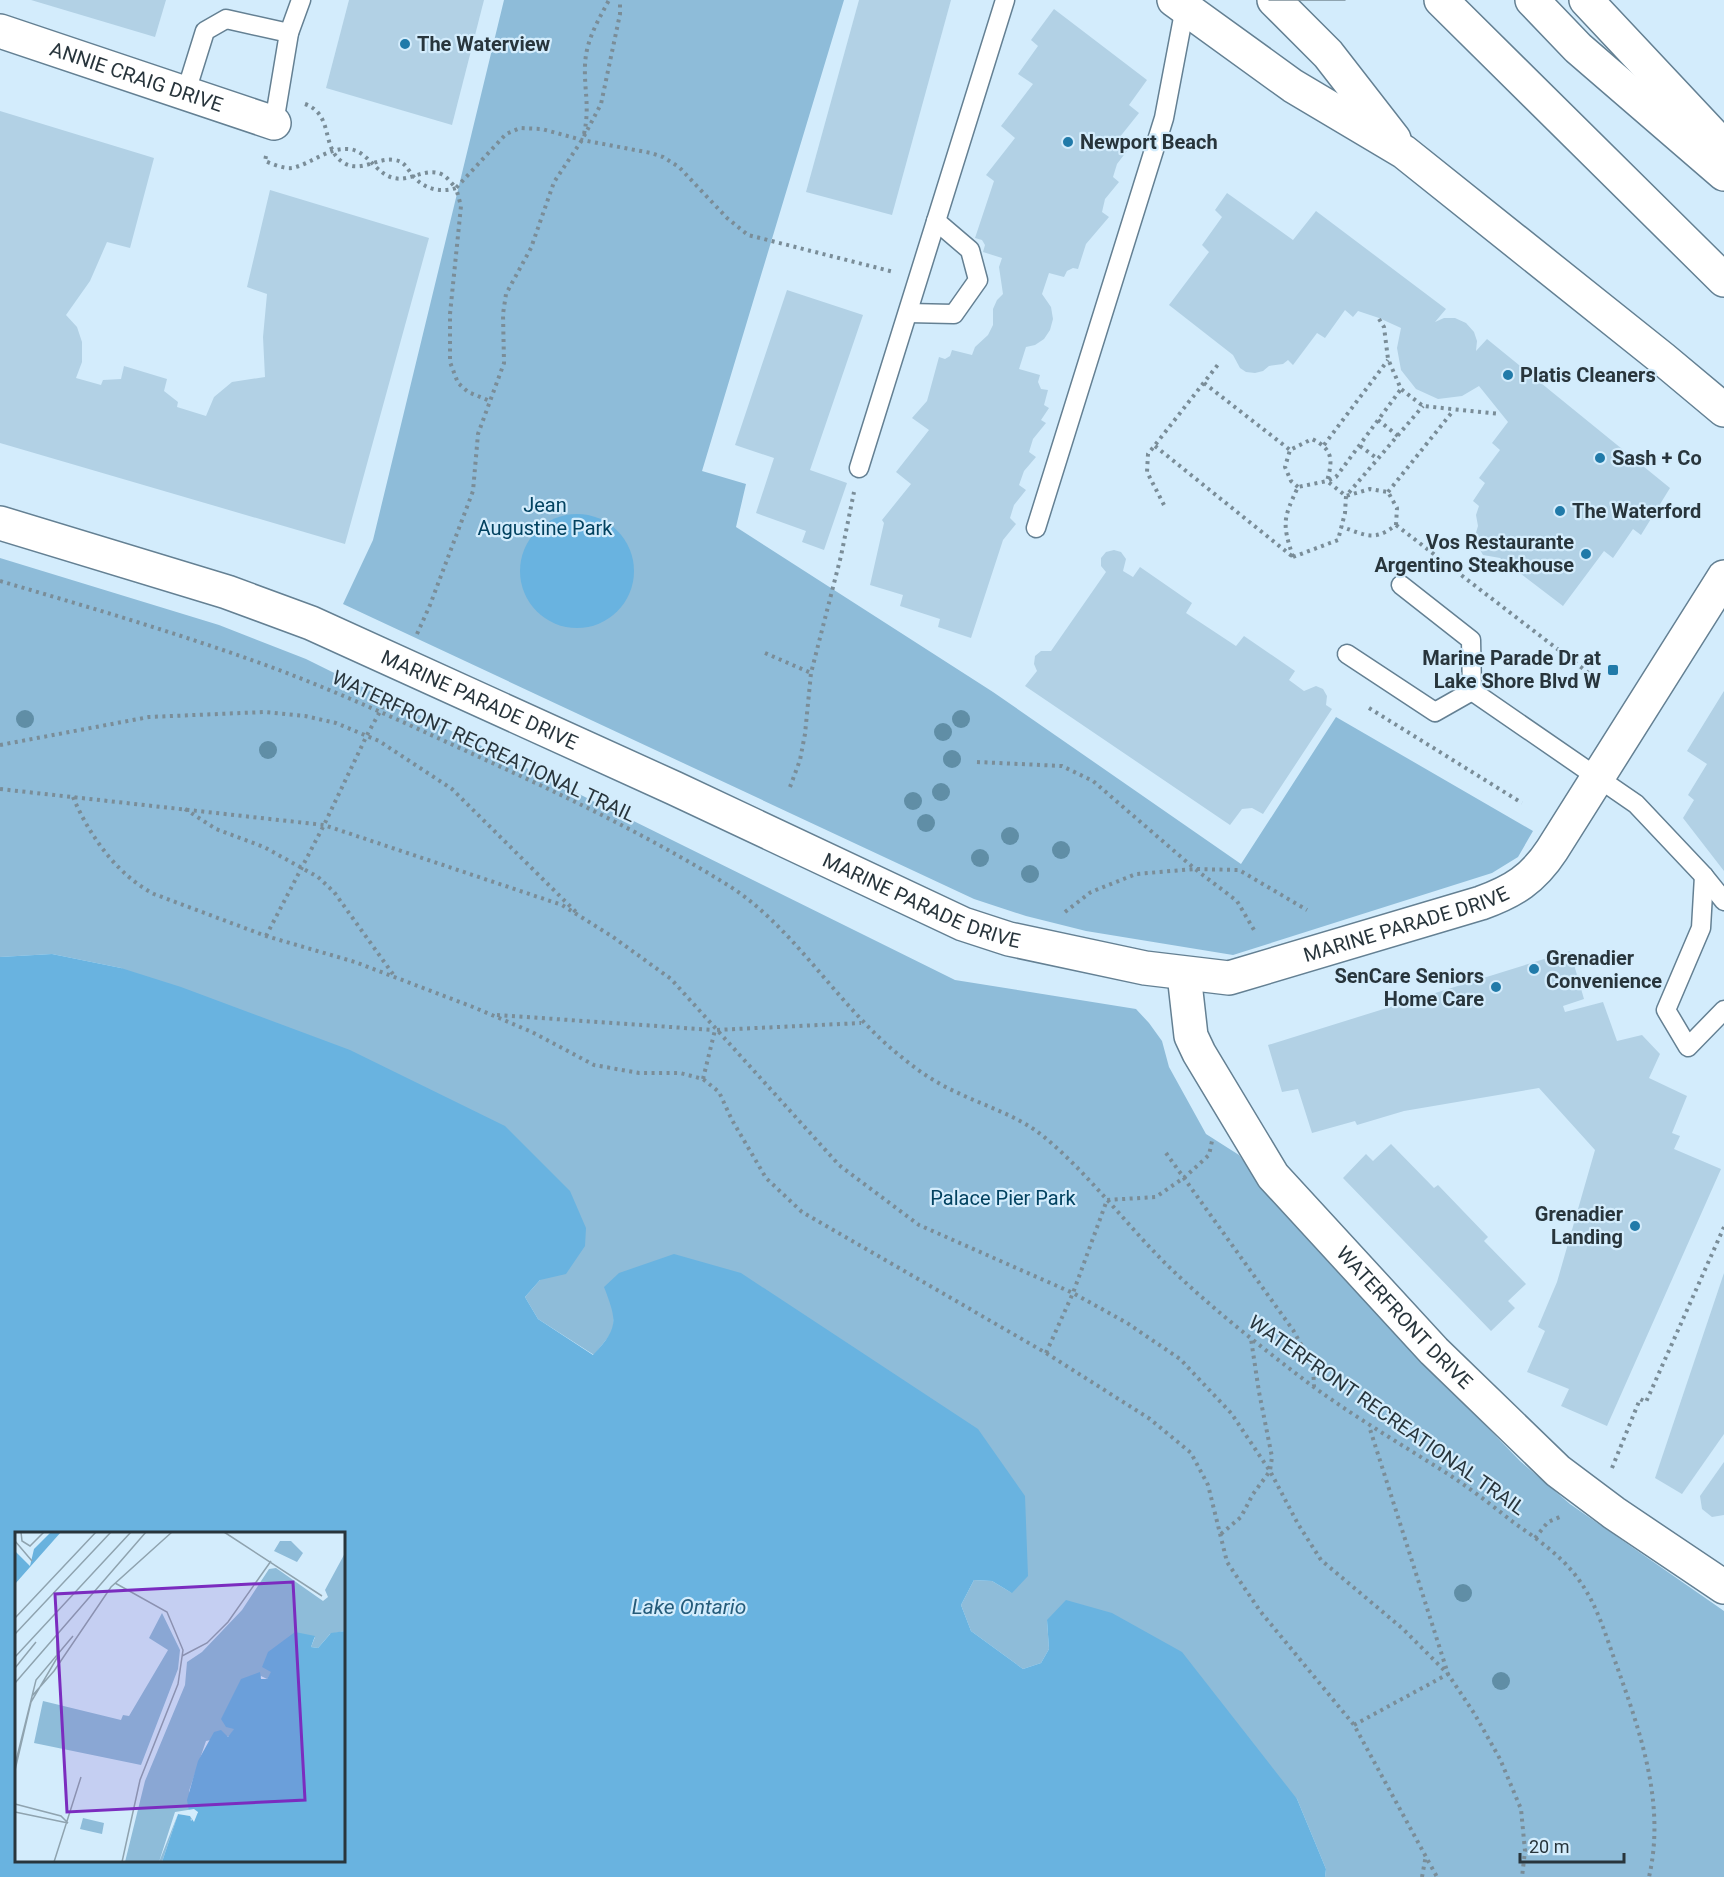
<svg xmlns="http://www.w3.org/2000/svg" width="1724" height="1877" font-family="Roboto,sans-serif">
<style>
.green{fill:#8ebcd9}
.water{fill:#69b3e0;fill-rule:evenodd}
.building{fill:#b2d1e5}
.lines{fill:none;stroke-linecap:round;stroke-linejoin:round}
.lane-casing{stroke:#648093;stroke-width:21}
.street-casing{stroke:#648093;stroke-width:36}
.secondary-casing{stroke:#648093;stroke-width:36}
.highway-casing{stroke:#648093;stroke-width:36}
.path{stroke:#7a8d98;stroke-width:4;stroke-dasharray:3 4.5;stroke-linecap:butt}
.lane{stroke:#fff;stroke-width:18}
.street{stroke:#fff;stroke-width:33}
.secondary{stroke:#fff;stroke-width:33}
.highway{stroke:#fff;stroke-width:33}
.tram{stroke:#798c97;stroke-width:1.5}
.tree{fill:#608ea6}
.poi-dot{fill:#207aa9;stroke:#d3ecfc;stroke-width:2}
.labels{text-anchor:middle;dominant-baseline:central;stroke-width:4.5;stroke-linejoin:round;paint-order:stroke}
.poi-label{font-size:20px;font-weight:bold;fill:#28353c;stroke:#d3ecfc;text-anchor:start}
.street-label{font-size:20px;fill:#28353c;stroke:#d3ecfc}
.park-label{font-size:20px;fill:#024260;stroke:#d3ecfc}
.water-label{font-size:21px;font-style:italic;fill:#245b7a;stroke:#d3ecfc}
.inset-road{fill:none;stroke:#8fa3af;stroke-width:1.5}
.view{fill:#7b2cbf;fill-opacity:0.15;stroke:#7b2cbf;stroke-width:3}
.inset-edge{fill:none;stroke:#28353c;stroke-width:3}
</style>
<rect width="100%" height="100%" fill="#d3ecfc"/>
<!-- green -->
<g class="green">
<path d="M 504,0 L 844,0 L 702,471 L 746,484 L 736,527 L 993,692 L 1241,864 L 1336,717 L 1533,831 L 1518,857 L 1492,873 L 1233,955 L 1086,931 L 1026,916 L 974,899 L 343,604 L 373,540 Z"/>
<path d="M 0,558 L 219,625 L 306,659 L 955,980 L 1136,1009 L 1149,1023 L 1162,1041 L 1169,1067 L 1206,1134 L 1239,1155 L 1274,1203 L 1354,1290 L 1520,1461 L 1570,1504 L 1724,1611 L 1724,1877 L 1325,1877 L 1326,1869 L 1297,1799 L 1047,1620 L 1049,1649 L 1041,1663 L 1023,1669 L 971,1631 L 961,1605 L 974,1580 L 992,1581 L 1012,1593 L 614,1313 L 613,1331 L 594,1355 L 538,1319 L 525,1297 L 540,1280 L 121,968 L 52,954 L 0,957 Z"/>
</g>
<!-- water -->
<g class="water">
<circle cx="577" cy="571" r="57"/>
<path d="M 52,954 L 121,968 L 181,987 L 350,1050 L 505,1126 L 570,1191 L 586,1228 L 585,1246 L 566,1274 L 540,1280 L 525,1297 L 538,1319 L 593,1355 C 619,1327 617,1321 604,1287 L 619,1273 L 674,1254 L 741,1273 L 978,1429 L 1025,1496 L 1028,1576 L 1012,1593 L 992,1581 L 974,1580 L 961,1605 L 971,1631 L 1023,1669 L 1041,1663 L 1049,1649 L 1047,1620 L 1066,1600 L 1112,1613 L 1182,1652 L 1297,1799 L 1326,1869 L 1325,1877 L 0,1877 L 0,957 ZM 16,1534 L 344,1534 L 344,1860 L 16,1860 Z"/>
</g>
<!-- building -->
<g class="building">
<path d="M 31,0 L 166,0 L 155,37 Z"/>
<path d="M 349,0 L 484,0 L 452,125 L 326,88 Z"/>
<path d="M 859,0 L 951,0 L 892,215 L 806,192 Z"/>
<path d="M 1054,9 L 1147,80 L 1129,105 L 1139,113 L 1119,138 L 1130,147 L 1117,164 L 1113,177 L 1119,182 L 1105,199 L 1102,212 L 1109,217 L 1086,244 L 1078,269 L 1073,268 L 1067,271 L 1064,277 L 1049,273 L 1042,294 L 1051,307 L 1053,319 L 1050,330 L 1044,339 L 1035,345 L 1026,347 L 1019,369 L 1040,375 L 1038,382 L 1041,389 L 1048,390 L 1044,405 L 1049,408 L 1041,420 L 1046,423 L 1033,439 L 1029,452 L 1036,457 L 1024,471 L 1019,485 L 1026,490 L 1014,505 L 1010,518 L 1016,524 L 1003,540 L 971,638 L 938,627 L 940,619 L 900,606 L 903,595 L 870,585 L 884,523 L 882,520 L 911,484 L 896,472 L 929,430 L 912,418 L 927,401 L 939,357 L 945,359 L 950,356 L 952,350 L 972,355 L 975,347 L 988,335 L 993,325 L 993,309 L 997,300 L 1003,294 L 999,267 L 1002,258 L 983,252 L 985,245 L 982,240 L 975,238 L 994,181 L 986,175 L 1015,138 L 1001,126 L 1033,84 L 1018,74 L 1038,46 L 1031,40 Z"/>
<path d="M 0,111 L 154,158 L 130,248 L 107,242 L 90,281 L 66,315 L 77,327 L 82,342 L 82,362 L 76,378 L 101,385 L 103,380 L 121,379 L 124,366 L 167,379 L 164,391 L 178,402 L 177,407 L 206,416 L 214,397 L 232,382 L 265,377 L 263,337 L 267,294 L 247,287 L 270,190 L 429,238 L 345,544 L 0,443 Z"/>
<path d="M 1227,193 L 1293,240 L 1316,211 L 1446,309 L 1435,322 L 1444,318 L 1455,318 L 1466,323 L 1474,332 L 1477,341 L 1476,351 L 1487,339 L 1670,488 L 1641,535 L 1633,529 L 1613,558 L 1604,551 L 1563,606 L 1500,558 L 1483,555 L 1476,543 L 1475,536 L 1478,526 L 1476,515 L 1479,506 L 1473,501 L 1485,483 L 1479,478 L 1500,450 L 1492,443 L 1508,422 L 1479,386 L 1462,396 L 1438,399 L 1416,389 L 1401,370 L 1397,348 L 1401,328 L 1379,318 L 1358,311 L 1353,317 L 1345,310 L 1325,338 L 1317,333 L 1293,365 L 1288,360 L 1283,364 L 1269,366 L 1263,371 L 1255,373 L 1246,372 L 1240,368 L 1233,355 L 1169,305 L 1209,252 L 1202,245 L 1222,217 L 1215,210 Z"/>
<path d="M 787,290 L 863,315 L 810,470 L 847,483 L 824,550 L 802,542 L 806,531 L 756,513 L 774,458 L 735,445 Z"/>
<path d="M 1114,550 L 1121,552 L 1126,559 L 1123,571 L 1133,577 L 1140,567 L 1192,603 L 1186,613 L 1236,646 L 1244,636 L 1295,671 L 1289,680 L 1304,691 L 1316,686 L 1323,689 L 1327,696 L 1326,705 L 1332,709 L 1263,814 L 1252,808 L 1242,809 L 1230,825 L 1025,686 L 1037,671 L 1034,664 L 1035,656 L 1041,651 L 1051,651 L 1106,572 L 1101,566 L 1101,558 L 1106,552 Z"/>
<path d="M 1724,691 L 1724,871 L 1683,818 L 1694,800 L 1688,795 L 1707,764 L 1687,751 Z"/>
<path d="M 1570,951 L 1584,999 L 1563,1006 L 1565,1012 L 1603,1002 L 1617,1041 L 1642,1035 L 1660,1054 L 1649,1078 L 1687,1096 L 1672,1133 L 1680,1136 L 1674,1149 L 1721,1169 L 1607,1426 L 1561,1406 L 1569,1389 L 1527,1372 L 1545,1331 L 1538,1327 L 1557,1282 L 1595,1150 L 1539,1088 L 1404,1111 L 1357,1125 L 1355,1121 L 1312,1133 L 1298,1089 L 1282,1092 L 1268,1045 Z"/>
<path d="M 1391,1144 L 1434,1188 L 1438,1185 L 1488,1237 L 1484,1241 L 1526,1284 L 1508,1301 L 1515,1308 L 1491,1331 L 1343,1178 L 1366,1154 L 1373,1161 Z"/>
<path d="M 1724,1273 L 1724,1434 L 1682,1494 L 1655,1478 Z"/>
<path d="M 1724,1462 L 1724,1515 L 1712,1517 L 1702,1509 L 1700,1496 Z"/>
</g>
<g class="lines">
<!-- lane casing -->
<g class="lane-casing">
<g id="lane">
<path d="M 185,95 L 205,31 L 226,19 L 289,33"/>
<path d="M 274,123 L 289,33 L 301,0"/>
<path d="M 908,313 L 954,314 L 978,280 L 970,250 L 936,221"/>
<path d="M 859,468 L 1005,0"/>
<path d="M 1036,528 L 1164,118 L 1186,2"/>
<path d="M 1401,585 L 1471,640 L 1472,691 L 1636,804 L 1704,876 L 1724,901"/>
<path d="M 1347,654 L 1435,712 L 1472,691"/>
<path d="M 1704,876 L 1701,928 L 1666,1010 L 1688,1047 L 1724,1010"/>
</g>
</g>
<!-- street casing -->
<g class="street-casing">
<g id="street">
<path id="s1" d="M 0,31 L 274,123"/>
<path id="s2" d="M 1184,974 L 1191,1036 L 1199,1053 L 1273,1176 L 1434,1351 L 1558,1471 L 1614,1513 L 1724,1587"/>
</g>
</g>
<!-- secondary casing -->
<g class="secondary-casing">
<g id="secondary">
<path d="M 1174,0 L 1293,86 L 1404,152 L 1663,359 L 1724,410"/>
<path d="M 1274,0 L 1328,54 L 1394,139"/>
<path id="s3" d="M 0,523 L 227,592 L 311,623 L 674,788 L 963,924 L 1009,939 L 1145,968 L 1229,978 L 1481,903 C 1514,891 1533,879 1552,850 L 1724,577"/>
</g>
</g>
<!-- highway casing -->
<g class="highway-casing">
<g id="highway">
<path d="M 1441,0 L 1724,280"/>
<path d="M 1532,0 L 1578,48 L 1724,174"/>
<path d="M 1586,0 L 1724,147"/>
</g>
</g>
<!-- path -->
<g class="path">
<path d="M 305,104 C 335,115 320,149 344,163 C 361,173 378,157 394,160 C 405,161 407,169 414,177 C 425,189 440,193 456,188 L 461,206 L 450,314 L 450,362 L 458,383 L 468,392 L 490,401"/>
<path d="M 584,134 C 590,106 584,91 585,65 C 586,40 598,21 609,0"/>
<path d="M 266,156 L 265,161 C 272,164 284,169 292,168 C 311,164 327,148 348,149 C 368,150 375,174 394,178 C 410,182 427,166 443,175 C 448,178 452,184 456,188 L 506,134 L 520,128 L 542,129 L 582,140 L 651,153 L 663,157 L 679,167 L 727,218 L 748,235 L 894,272"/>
<path d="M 1379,319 L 1384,327 L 1388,359 L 1401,389 L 1423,406 L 1500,414"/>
<path d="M 1204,383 L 1290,450"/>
<path d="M 1378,420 L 1398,436"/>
<path d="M 1324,445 L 1388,360"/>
<path d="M 1155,446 L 1293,557"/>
<path d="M 1360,446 L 1378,459"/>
<path d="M 1298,487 L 1291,481 L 1285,467 L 1290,450 L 1312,439 C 1333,449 1333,460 1327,481 L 1346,496 L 1370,489 L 1388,492 L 1397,508 L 1396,525 C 1374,542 1366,535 1342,527"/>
<path d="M 1388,492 L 1453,411"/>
<path d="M 1164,505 L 1147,472 L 1148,454 L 1220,362"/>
<path d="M 1396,525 L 1599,681"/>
<path d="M 1293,557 C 1282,523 1283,519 1298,487 L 1327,481 L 1336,477 L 1401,389"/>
<path d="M 1293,557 L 1338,540 L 1345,513 L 1346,496 L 1423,406"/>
<path d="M 0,581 C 85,606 171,631 254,661 C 331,688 405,723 479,757 C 563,795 647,835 726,884 C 792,924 837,1005 899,1055 C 916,1069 934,1082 954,1091 C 984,1106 1017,1115 1043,1136 C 1089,1174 1124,1222 1166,1264 C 1211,1308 1261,1347 1311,1385 C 1356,1418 1404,1446 1451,1476 C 1472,1490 1493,1506 1513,1522 C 1537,1539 1562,1556 1579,1580 C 1597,1605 1605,1633 1615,1661 C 1640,1731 1666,1803 1649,1877"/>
<path d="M 417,634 L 430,605 L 473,491 L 478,434 L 504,363 L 503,314 L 506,294 L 531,248 L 554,182 L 582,140 L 601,104 L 620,14 L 620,0"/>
<path d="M 765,653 L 811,673"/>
<path d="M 1369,708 L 1522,803"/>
<path d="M 0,745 L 149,717 L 264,712 L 305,716 L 336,723 L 379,741 L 452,789 L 577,913"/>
<path d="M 977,762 L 1062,766 L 1093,781 L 1195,869 L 1237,901 L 1254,930"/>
<path d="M 790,787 L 800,760 L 805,734 L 811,673 L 841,556 L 854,492"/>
<path d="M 0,789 L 324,825 L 562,905 L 613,937 L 671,979 L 839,1165 L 919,1225 L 1073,1293 L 1127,1323 L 1180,1359 L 1231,1413 L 1270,1471 L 1298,1524 L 1321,1560 L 1403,1629 L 1448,1674 L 1474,1713 L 1500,1759 L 1521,1809 L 1525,1851 L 1522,1877"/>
<path d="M 73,797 C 89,835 117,875 154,894 L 266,936 L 355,962 L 473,1007 L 532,1032 L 594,1065 L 639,1073 L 680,1073 L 703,1079 L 719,1092 L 732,1120 L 766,1178 L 802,1212 L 1046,1353 L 1150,1419 L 1191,1453 L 1208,1485 L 1227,1562 L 1260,1611 L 1354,1725 L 1437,1877"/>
<path d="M 185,809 L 216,829 L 264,847 L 318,877 L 334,892 L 395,977"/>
<path d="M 1065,912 L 1091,892 L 1136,874 L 1195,869 L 1239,870 L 1307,910"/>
<path d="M 266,936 L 324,825 L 367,735 L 388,697"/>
<path d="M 497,1015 L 714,1030"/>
<path d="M 703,1079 L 715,1030 L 861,1023"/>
<path d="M 1166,1153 L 1293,1330 L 1313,1366 L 1314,1386"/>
<path d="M 1046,1353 L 1073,1293 L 1107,1200 L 1156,1197 L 1185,1177 L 1209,1155 L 1212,1141"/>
<path d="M 1612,1468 L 1640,1399 L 1646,1402 L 1724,1227"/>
<path d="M 1221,1534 L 1241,1517 L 1253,1494 L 1270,1471 L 1272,1457 L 1259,1392 L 1251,1339"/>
<path d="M 1535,1538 L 1548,1522 L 1562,1516"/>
<path d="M 1354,1725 L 1448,1674 L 1369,1426"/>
<path d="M 1422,1877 L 1426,1855"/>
</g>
<!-- lane -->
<use href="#lane" class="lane"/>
<!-- street -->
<use href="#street" class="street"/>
<!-- secondary -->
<use href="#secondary" class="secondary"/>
<!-- highway -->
<use href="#highway" class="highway"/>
<!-- tram -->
<path class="tram" d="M 1269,0 L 1345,0"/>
</g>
<!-- trees -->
<g class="tree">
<circle cx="25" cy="719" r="9"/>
<circle cx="961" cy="719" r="9"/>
<circle cx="943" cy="732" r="9"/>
<circle cx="268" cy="750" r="9"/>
<circle cx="952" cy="759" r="9"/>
<circle cx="941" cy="792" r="9"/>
<circle cx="913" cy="801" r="9"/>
<circle cx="926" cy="823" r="9"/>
<circle cx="1010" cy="836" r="9"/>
<circle cx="1061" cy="850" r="9"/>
<circle cx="980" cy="858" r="9"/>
<circle cx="1030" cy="874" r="9"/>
<circle cx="1463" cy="1593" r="9"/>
<circle cx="1501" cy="1681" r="9"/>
</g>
<!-- markers -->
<g class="poi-dot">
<circle cx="405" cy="44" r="6"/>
<circle cx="1068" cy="142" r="6"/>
<circle cx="1508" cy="375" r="6"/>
<circle cx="1600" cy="458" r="6"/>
<circle cx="1560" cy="511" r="6"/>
<circle cx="1586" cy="554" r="6"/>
<rect x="1607" y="664" width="12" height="12" rx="3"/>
<circle cx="1534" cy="969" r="6"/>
<circle cx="1496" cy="987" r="6"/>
<circle cx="1635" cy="1226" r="6"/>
</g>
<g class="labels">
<!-- poi labels -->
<g class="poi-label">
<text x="417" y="44">The Waterview</text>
<text x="1080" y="142">Newport Beach</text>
<text x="1520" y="375">Platis Cleaners</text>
<text x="1612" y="458">Sash + Co</text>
<text x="1572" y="511">The Waterford</text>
<text x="1574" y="542" text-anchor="end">Vos Restaurante<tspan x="1574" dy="23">Argentino Steakhouse</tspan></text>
<text x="1601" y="658" text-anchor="end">Marine Parade Dr at<tspan x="1601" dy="23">Lake Shore Blvd W</tspan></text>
<text x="1546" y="958">Grenadier<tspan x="1546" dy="23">Convenience</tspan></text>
<text x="1484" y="976" text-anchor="end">SenCare Seniors<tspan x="1484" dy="23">Home Care</tspan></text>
<text x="1623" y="1214" text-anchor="end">Grenadier<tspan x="1623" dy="23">Landing</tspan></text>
</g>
<!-- street labels -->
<g class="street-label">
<text stroke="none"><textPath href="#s1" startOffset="144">ANNIE CRAIG DRIVE</textPath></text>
<text stroke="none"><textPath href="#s3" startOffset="512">MARINE PARADE DRIVE</textPath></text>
<text transform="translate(484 746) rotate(25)">WATERFRONT RECREATIONAL TRAIL</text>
<text stroke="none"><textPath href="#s3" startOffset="998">MARINE PARADE DRIVE</textPath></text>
<text stroke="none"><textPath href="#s3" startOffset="1502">MARINE PARADE DRIVE</textPath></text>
<text stroke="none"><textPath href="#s2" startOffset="418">WATERFRONT DRIVE</textPath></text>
<text transform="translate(1387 1415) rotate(35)">WATERFRONT RECREATIONAL TRAIL</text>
</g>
<!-- park labels -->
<g class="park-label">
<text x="545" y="505">Jean<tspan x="545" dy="23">Augustine Park</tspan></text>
<text x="1003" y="1198">Palace Pier Park</text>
</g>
<!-- water labels -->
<g class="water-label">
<text x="689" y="1607">Lake Ontario</text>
</g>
</g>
<!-- overview -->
<g transform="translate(15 1532)">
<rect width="330" height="330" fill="#d3ecfc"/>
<path d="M 265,9 L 276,9 L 288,21 L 282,30 L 259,19 ZM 330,21 L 330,99 L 315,102 L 303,116 L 296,115 L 300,105 L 254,137 L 257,140 L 252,147 L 246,144 L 214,194 L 220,196 L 215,204 L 191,209 L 174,259 L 180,289 L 163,282 L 147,330 L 110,330 L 130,249 L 170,153 L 172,130 L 187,120 L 227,78 L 254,37 L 261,36 L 308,69 L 313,65 L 310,58 ZM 147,81 L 165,118 L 163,137 L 126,233 L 19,211 L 28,169 L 106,188 L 108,183 L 114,184 L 153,118 L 134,106 ZM 68,286 L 89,291 L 87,302 L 65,297 Z" fill="#8ebcd9"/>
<path d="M 36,0 L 46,0 L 0,52 L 0,19 L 15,34 L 19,17 Z" fill="#68b2de"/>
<path d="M 330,99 L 330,330 L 147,330 L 163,282 L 175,284 L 176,289 L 183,280 L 174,279 L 172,268 L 183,229 L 199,200 L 206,198 L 213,205 L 219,197 L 211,195 L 206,187 L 226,147 L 245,140 L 246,147 L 252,147 L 256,140 L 247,135 L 253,120 L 280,100 L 300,104 L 296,115 L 303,116 L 316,101 Z" fill="#69b3e0"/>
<path d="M 179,277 L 183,280 L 179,290 L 175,284 L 163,282 L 144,330 L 160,280 Z" fill="#d3ecfc"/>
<path class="inset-road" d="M 6,0 L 7,9 L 15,14 L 29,0M 209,0 L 307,64M 0,9 L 17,29M 100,51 L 152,80 L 168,118 L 163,152 L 125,248 L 107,330M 0,86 L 81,0M 0,102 L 96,0M 167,124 L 192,111 L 213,90 L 256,29M 0,125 L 116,0M 0,136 L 21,110M 0,151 L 131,0M 17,164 L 39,139 L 96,55 L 157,0M 0,233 L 21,148 L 58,104M 0,238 L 16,170 L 42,126 L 42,104M 0,272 L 46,284 L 53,291M 0,280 L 53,291M 39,330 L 66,245"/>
<path class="view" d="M 278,50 L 290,268 L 52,280 L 40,62 Z"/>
<rect width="330" height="330" class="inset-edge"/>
</g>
<!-- scale -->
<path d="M1520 1853v9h104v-9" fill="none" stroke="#28353c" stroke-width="3"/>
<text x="1529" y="1853" font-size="18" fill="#28353c" stroke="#d3ecfc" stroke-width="4.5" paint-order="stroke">20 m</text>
</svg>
